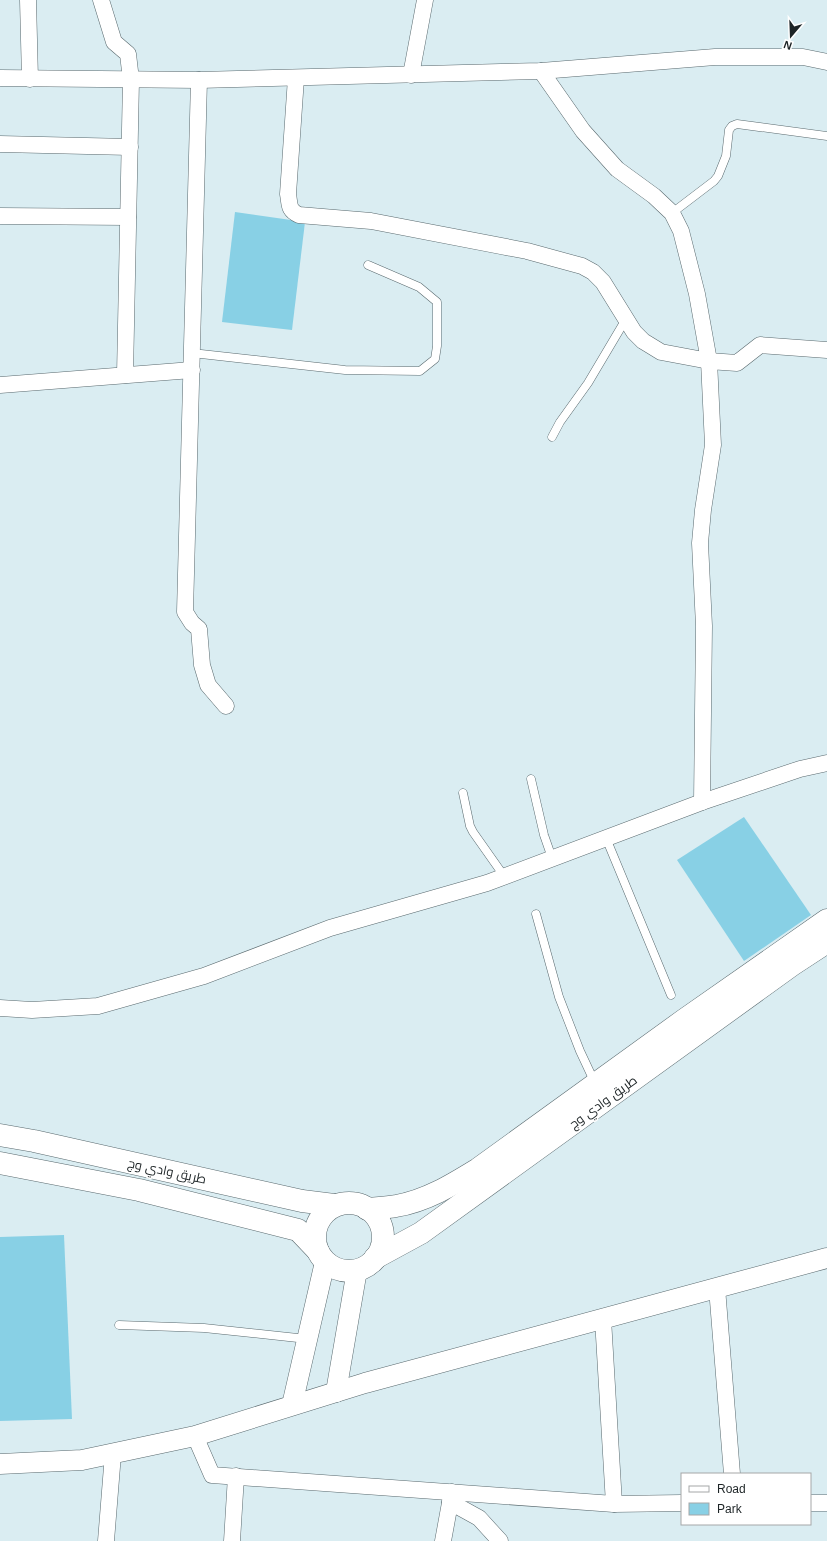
<svg xmlns="http://www.w3.org/2000/svg" width="827" height="1541" font-family="Arial,Cairo,sans-serif">
<style>
.green{fill:#88d0e5}
.lines{fill:none;stroke-linecap:round;stroke-linejoin:round}
.service-casing{stroke:#59696e;stroke-width:9}
.minor-casing{stroke:#59696e;stroke-width:17}
.tertiary-casing{stroke:#59696e;stroke-width:21}
.primary-casing{stroke:#59696e;stroke-width:23}
.service{stroke:#fff;stroke-width:8}
.minor{stroke:#fff;stroke-width:16}
.tertiary{stroke:#fff;stroke-width:20}
.primary{stroke:#fff;stroke-width:22}
.labels{text-anchor:middle;dominant-baseline:central;stroke-width:3;stroke-linejoin:round;paint-order:stroke}
.street-label{font-size:13px;fill:#1d2426;stroke:#fff}
</style>
<rect width="100%" height="100%" fill="#daedf2"/>
<!-- green -->
<g class="green">
<path d="M 235,212 L 305,222 L 292,330 L 222,322 Z"/>
<path d="M 744,817 L 811,915 L 744,961 L 677,860 Z"/>
<path d="M 64,1235 L 72,1419 L 0,1421 L 0,1237 Z"/>
</g>
<g class="lines">
<!-- service casing -->
<g class="service-casing">
<g id="service">
<path d="M 672,213 L 714,181 L 718,176 L 726,156 L 729,130 L 732,126 L 737,124 L 827,136"/>
<path d="M 192,353 L 345,370 L 420,371 L 435,359 L 437,346 L 437,302 L 419,287 L 368,265"/>
<path d="M 552,437 L 560,422 L 588,383 L 626,319"/>
<path d="M 531,779 L 544,835 L 552,858"/>
<path d="M 463,793 L 470,826 L 473,832 L 504,876"/>
<path d="M 606,838 L 671,995"/>
<path d="M 536,914 L 559,997 L 580,1051 L 595,1083"/>
<path d="M 119,1325 L 204,1328 L 307,1339"/>
</g>
</g>
<!-- minor casing -->
<g class="minor-casing">
<g id="minor">
<path d="M 28,0 L 30,79"/>
<path d="M 101,0 L 114,42 L 128,54 L 131,80 L 125,375"/>
<path d="M 541,71 L 583,131 L 617,169 L 654,196 L 672,213 L 681,231 L 697,294 L 709,361 L 713,445 L 703,510 L 700,543 L 704,626 L 702,802"/>
<path d="M 411,75 L 425,0"/>
<path d="M 0,78 L 199,80 L 541,71 L 715,57 L 803,57 L 827,62"/>
<path d="M 296,78 L 288,194 C 290,205 288,210 299,215 L 371,221 L 527,251 L 582,266 L 593,272 L 603,282 L 634,332 L 643,341 L 661,352 L 709,361 L 737,363 L 760,345 L 827,350"/>
<path d="M 199,80 L 185,612 L 192,623 L 199,629 L 202,665 L 208,685 L 226,706"/>
<path d="M 0,144 L 130,147"/>
<path d="M 0,216 L 128,217"/>
<path d="M 0,385 L 192,370"/>
<path d="M 0,1008 L 32,1010 L 98,1006 L 204,976 L 330,928 L 487,883 L 702,802 L 800,769 L 827,763"/>
<path d="M 717,1288 L 732,1474"/>
<path d="M 603,1319 L 614,1504"/>
<path d="M 195,1436 L 212,1475 L 614,1504 L 682,1503"/>
<path d="M 450,1502 L 479,1518 L 500,1541"/>
<path d="M 810,1503 L 827,1503"/>
<path d="M 106,1541 L 113,1454"/>
<path d="M 232,1541 L 236,1476"/>
<path d="M 443,1541 L 452,1492"/>
</g>
</g>
<!-- tertiary casing -->
<g class="tertiary-casing">
<g id="tertiary">
<path d="M 336,1392 L 357,1270"/>
<path d="M 292,1405 L 325,1262"/>
<path d="M 0,1464 L 82,1460 L 195,1436 L 365,1383 L 827,1258"/>
</g>
</g>
<!-- primary casing -->
<g class="primary-casing">
<g id="primary">
<path d="M 0,1135 L 34,1141 L 302,1201 L 334,1205"/>
<path d="M 0,1163 L 139,1190 L 298,1230 L 318,1251"/>
<circle cx="349" cy="1237" r="34"/>
<path d="M 367,1209 C 377,1208 386,1208 396,1206 C 426,1201 452,1185 478,1169 L 684,1020 L 827,920"/>
<path d="M 375,1258 L 421,1233 L 792,965 L 827,942"/>
</g>
</g>
<!-- service -->
<use href="#service" class="service"/>
<!-- minor -->
<use href="#minor" class="minor"/>
<!-- tertiary -->
<use href="#tertiary" class="tertiary"/>
<!-- primary -->
<use href="#primary" class="primary"/>
</g>
<g class="labels">
<!-- street labels -->
<g class="street-label">
<text transform="translate(603 1102) rotate(-36)">طريق وادي وج</text>
<text transform="translate(167 1171) rotate(12)">طريق وادي وج</text>
</g>
</g>
<!-- legend -->
<rect x="681" y="1473" width="130" height="52" fill="#ffffff" stroke="#a5a7a8"/>
<rect x="689" y="1486" width="20" height="6" fill="#ffffff" stroke="#a5a7a8"/>
<text x="717" y="1493" font-size="12" fill="#1d2426">Road</text>
<rect x="689" y="1503" width="20" height="12" fill="#88d0e5" stroke="#a5a7a8"/>
<text x="717" y="1513" font-size="12" fill="#1d2426">Park</text>
<!-- north arrow -->
<g transform="translate(791 36) rotate(199)" stroke="#ffffff" stroke-width="3" paint-order="stroke">
<path d="M0-3L7 15L0 10L-7 15Z" fill="#1d2426"/>
<text y="-6" font-size="11" font-weight="bold" text-anchor="middle" fill="#1d2426">N</text>
</g>
</svg>
